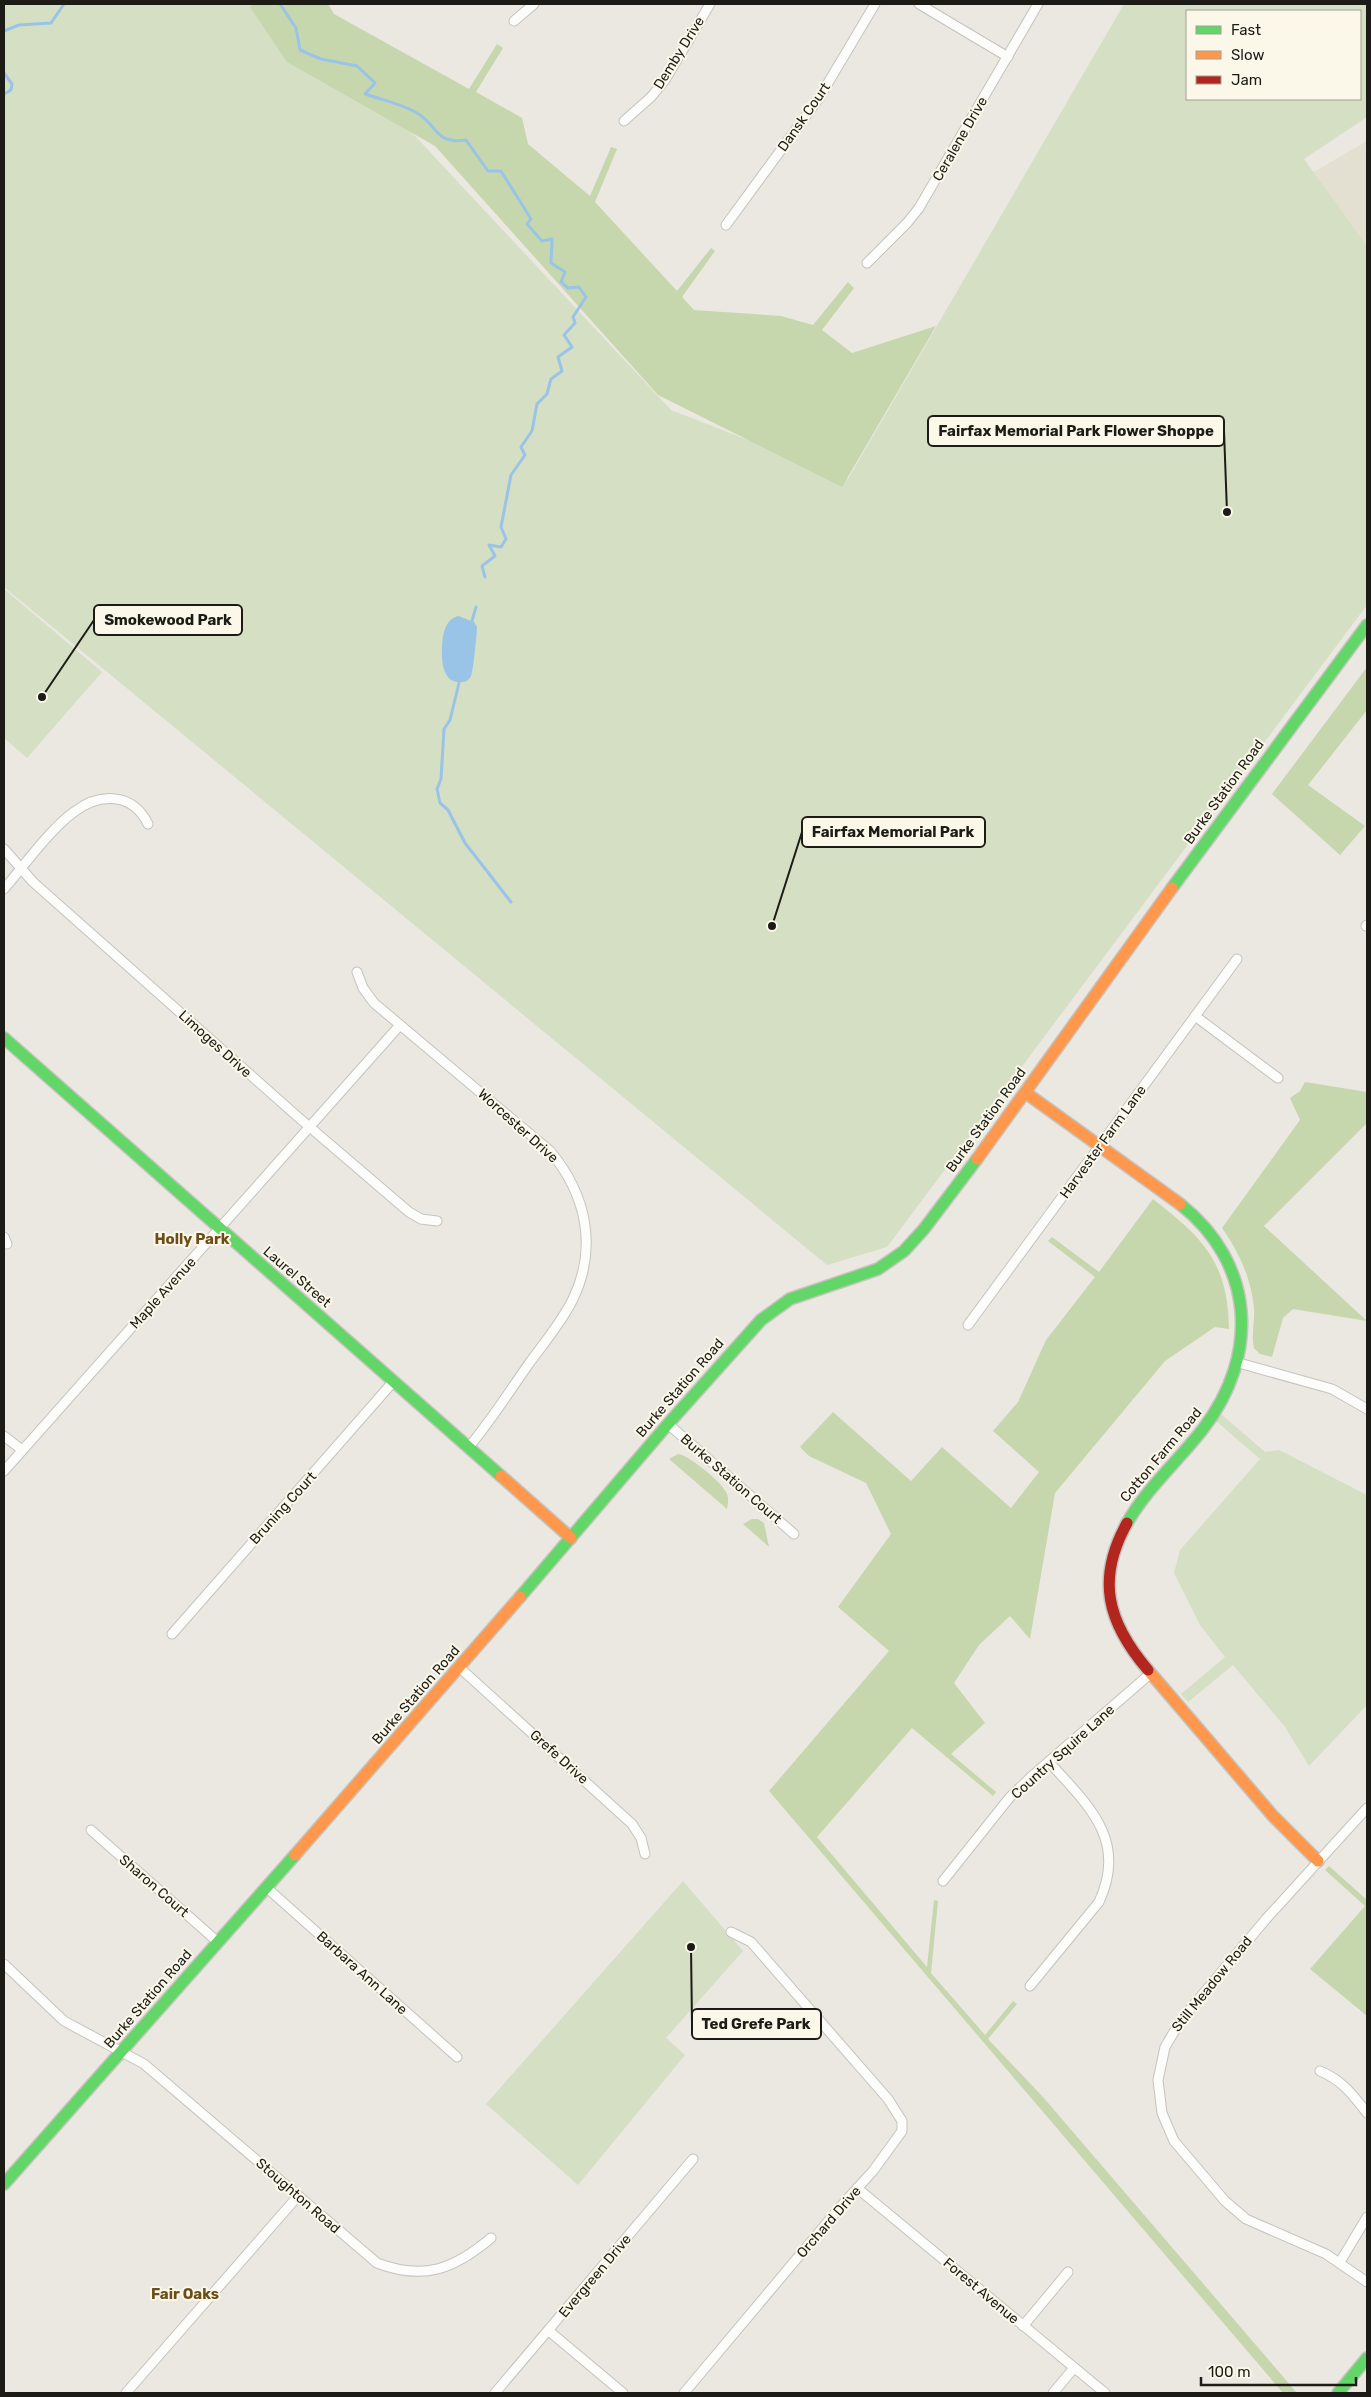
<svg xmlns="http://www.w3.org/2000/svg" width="1371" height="2397" font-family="Rubik,sans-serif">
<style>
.built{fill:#e4e0d1}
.green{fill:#d5dfc4;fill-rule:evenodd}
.forest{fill:#c6d7ad}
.water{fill:#9ac4e7}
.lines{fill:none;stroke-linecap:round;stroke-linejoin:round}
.stream{stroke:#9ac4e7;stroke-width:3}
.street-casing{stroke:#c4c3bd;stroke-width:11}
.fast-casing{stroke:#c4c3bd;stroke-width:14}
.slow-casing{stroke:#c4c3bd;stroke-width:14}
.jam-casing{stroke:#c4c3bd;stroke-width:14}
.street{stroke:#fcfcfa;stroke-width:9}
.fast{stroke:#63d668;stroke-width:11}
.slow{stroke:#ff974d;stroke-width:11}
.jam{stroke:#b3261e;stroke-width:11}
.labels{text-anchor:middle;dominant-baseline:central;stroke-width:4;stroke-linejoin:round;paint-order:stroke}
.street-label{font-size:14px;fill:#1c1b16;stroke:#fbf8ea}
.neighbourhood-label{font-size:15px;font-weight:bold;fill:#6c4d18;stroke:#fbf8ea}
.leader{fill:none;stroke:#1c1b16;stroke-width:2}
.callout-dot{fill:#1c1b16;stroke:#fbf8ea;stroke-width:2}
.callout{fill:#fbf8ea;stroke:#1c1b16;stroke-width:2}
.callout-label{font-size:15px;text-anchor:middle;font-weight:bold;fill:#1c1b16}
</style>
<rect width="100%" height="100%" fill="#eae8e1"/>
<!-- built -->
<path class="built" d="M 1367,141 L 1367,286 L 1291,185 Z"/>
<!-- green -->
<g class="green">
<path d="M 4,4 L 252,4 L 250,6 L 415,136 L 671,410 L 848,479 L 1124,4 L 1367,4 L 1367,117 L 1304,159 L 1367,246 L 1367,605 L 887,1247 L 827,1265 L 4,587 ZM 1187,11 L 1360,11 L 1360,99 L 1187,99 Z"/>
<path d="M 4,589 L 102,672 L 27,758 L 4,738 Z"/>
<path d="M 1221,1414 L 1265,1452 L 1279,1450 L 1367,1495 L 1367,1705 L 1309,1766 L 1285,1727 L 1233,1665 L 1188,1702 L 1181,1694 L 1225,1657 L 1200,1625 L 1174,1573 L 1180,1550 L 1260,1459 L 1216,1421 Z"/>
<path d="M 683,1881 L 743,1951 L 666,2038 L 685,2055 L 578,2185 L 486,2104 Z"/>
</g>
<!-- forest -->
<g class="forest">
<path d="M 252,4 L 328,4 L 334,14 L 469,89 L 497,44 L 503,48 L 476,92 L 522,118 L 528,144 L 590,196 L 611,147 L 617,149 L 595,202 L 677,291 L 711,248 L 715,251 L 682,297 L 694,310 L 781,316 L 813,325 L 848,282 L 854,288 L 822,330 L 852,353 L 936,326 L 842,487 L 658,395 L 435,146 L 287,62 L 250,7 Z"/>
<path d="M 1367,667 L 1367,710 L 1308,785 L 1365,826 L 1340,855 L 1272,794 Z"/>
<path d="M 1305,1082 L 1367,1092 L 1367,1123 L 1264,1226 L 1367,1321 L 1293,1309 L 1283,1318 L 1272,1357 L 1260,1354 L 1254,1348 C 1251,1335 1255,1321 1254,1308 C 1251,1278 1239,1252 1222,1228 L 1300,1120 L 1290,1098 L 1300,1091 Z"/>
<path d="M 1153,1199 C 1203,1238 1228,1262 1229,1329 L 1215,1327 L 1165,1361 L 1055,1493 L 1030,1639 L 1010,1616 L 979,1645 L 954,1683 L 985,1723 L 951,1754 L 996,1792 L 993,1796 L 912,1728 L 817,1837 L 927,1967 L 934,1900 L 938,1901 L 931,1973 L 985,2035 L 1013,2001 L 1017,2004 L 988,2039 L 1043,2097 L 1297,2393 L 1283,2393 L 769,1791 L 889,1651 L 838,1607 L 891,1534 L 866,1483 L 809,1456 L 800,1447 L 833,1412 L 911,1481 L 942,1447 L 1011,1508 L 1039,1472 L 993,1431 L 1018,1402 L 1046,1340 L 1095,1277 L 1048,1241 L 1052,1237 L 1099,1272 Z"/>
<path d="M 678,1454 C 689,1455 723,1483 727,1494 C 729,1499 728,1504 727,1509 L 669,1459 Z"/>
<path d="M 752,1519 L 758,1519 L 764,1523 L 769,1547 L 743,1524 Z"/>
<path d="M 1329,1866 L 1367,1900 L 1367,2016 L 1310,1969 L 1365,1906 L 1325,1870 Z"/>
</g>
<!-- water -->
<path class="water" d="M 458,616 L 474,622 L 477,627 C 477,633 473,673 471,676 C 469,680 466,682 462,682 C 439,685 441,651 443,636 C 445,627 448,619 458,616 Z"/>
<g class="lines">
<!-- stream -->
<g class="stream">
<path d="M 280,4 L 296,28 L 300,50 L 321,59 L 357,66 L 375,83 L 365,94 C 382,100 402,104 417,113 C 438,125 435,145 466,140 L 488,171 L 501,171 L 531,219 L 527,224 L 542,241 L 552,239 L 551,263 L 565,272 L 561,282 L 568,288 L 579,287 L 586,297 L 573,317 L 575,323 L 564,335 L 572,347 L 558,357 L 562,371 L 551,379 L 547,394 L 537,404 L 532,431 L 521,447 L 525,455 L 511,475 L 501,527 L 506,539 L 501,547 L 489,545 L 495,556 L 482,566 L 485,577"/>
<path d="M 4,31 L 19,25 L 51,23 L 64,4"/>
<path d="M 4,73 L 12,84 L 11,90 L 4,94"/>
<path d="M 472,621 L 476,607"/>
<path d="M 459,683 L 450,720 L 444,729 L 441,779 L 437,789 L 440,803 L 448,810 L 465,843 L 511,902"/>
</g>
<!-- street casing -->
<g class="street-casing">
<g id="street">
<path d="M 919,4 L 1008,57"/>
<path d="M 514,21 L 534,4"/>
<path d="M 624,121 L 651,97 L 665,80 L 710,4"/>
<path d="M 726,225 L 819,98 L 875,4"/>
<path d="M 867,263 L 907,223 L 919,208 L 1038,4"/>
<path d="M 4,849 L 33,882 L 298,1117 L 409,1212 L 421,1219 L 437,1221"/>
<path d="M 4,889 C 23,867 51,828 74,812 C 100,792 133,793 148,824"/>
<path d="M 1366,926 L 1367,925"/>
<path d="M 357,972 L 363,988 L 374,1003 L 550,1151 C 586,1194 598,1247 573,1299 C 562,1322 543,1344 528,1365 C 509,1392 490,1422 468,1448"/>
<path d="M 1195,1016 L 1278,1078"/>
<path d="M 4,1237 L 7,1244"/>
<path d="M 968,1325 L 1237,959"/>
<path d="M 1239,1363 L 1332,1389 L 1367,1409"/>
<path d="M 668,1424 L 794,1534"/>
<path d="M 4,1436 L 22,1450"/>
<path d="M 4,1471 L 400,1025"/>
<path d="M 172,1634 L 393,1382"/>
<path d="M 460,1668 L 632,1824 L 641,1838 L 645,1854"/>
<path d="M 1367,1808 L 1266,1919 L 1181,2020 L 1165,2047 L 1158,2080 L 1162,2113 L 1174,2141 L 1225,2201 L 1246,2219 L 1326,2254 L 1367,2282"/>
<path d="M 91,1830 L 218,1942"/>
<path d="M 943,1881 L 1010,1797 L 1031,1777 L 1150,1674"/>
<path d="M 267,1888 L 457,2057"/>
<path d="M 4,1964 L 64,2021 L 144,2064 L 377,2263 C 424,2281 454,2269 491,2238"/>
<path d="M 1030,1986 L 1099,1902 C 1128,1840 1088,1805 1049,1762"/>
<path d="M 1320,2071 C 1342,2080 1353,2095 1367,2113"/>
<path d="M 857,2188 L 1105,2393"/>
<path d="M 1340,2262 L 1367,2217"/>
<path d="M 1023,2326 L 1068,2272"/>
<path d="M 549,2331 L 623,2393"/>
<path d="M 126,2393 L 298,2196"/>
<path d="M 495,2393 L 693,2159"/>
<path d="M 684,2393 L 841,2206 L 873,2171 L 902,2131 L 902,2121 L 888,2099 L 751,1942 L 731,1932"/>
<path d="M 1053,2393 L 1074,2368"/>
</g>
</g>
<!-- fast casing -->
<g class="fast-casing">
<g id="fast">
<path d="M 1172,888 L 1367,625"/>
<path d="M 4,1038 L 501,1476"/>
<path d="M 1127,1523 C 1147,1488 1179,1460 1203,1429 C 1260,1355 1255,1263 1180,1204"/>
<path d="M 520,1597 L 668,1424 L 761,1320 L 790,1299 L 878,1269 L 904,1251 L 924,1229 L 977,1159"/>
<path d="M 4,2184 L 295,1855"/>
<path d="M 1338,2393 L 1367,2358"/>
</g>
</g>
<!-- slow casing -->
<g class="slow-casing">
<g id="slow">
<path d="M 1026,1093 L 1180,1204"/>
<path d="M 977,1159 L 1172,888"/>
<path d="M 501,1476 L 571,1538"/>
<path d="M 1148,1670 L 1273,1816 L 1318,1861"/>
<path d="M 295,1855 L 520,1597"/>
</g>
</g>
<!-- jam casing -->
<g class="jam-casing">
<path id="jam" d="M 1127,1523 C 1096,1579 1107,1622 1148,1670"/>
</g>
<!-- street -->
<use href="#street" class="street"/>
<!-- fast -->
<use href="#fast" class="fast"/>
<!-- slow -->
<use href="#slow" class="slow"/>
<!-- jam -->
<use href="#jam" class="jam"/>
</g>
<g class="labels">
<!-- street labels -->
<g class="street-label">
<text transform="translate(679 53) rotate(-58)">Demby Drive</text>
<text transform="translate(804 117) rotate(-55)">Dansk Court</text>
<text transform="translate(960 139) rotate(-60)">Ceralene Drive</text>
<text transform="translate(1224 792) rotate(-54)">Burke Station Road</text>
<text transform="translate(215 1044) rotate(42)">Limoges Drive</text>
<text transform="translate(986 1120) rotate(-54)">Burke Station Road</text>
<text transform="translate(518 1126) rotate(42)">Worcester Drive</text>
<text transform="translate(1103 1142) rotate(-54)">Harvester Farm Lane</text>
<text transform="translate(297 1277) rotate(41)">Laurel Street</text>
<text transform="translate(163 1293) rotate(-48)">Maple Avenue</text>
<text transform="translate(680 1388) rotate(-49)">Burke Station Road</text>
<text transform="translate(1161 1455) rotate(-50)">Cotton Farm Road</text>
<text transform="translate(731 1479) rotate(41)">Burke Station Court</text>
<text transform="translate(283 1508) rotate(-48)">Bruning Court</text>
<text transform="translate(416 1695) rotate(-49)">Burke Station Road</text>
<text transform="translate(1063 1752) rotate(-42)">Country Squire Lane</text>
<text transform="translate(559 1757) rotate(42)">Grefe Drive</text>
<text transform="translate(154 1886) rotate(41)">Sharon Court</text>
<text transform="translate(362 1973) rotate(42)">Barbara Ann Lane</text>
<text transform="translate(1212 1984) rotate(-51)">Still Meadow Road</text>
<text transform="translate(148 1999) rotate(-49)">Burke Station Road</text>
<text transform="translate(298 2196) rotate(41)">Stoughton Road</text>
<text transform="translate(829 2222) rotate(-49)">Orchard Drive</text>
<text transform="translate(595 2276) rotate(-50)">Evergreen Drive</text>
<text transform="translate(981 2291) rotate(40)">Forest Avenue</text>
</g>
<!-- neighbourhood labels -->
<g class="neighbourhood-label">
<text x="192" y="1239">Holly Park</text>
<text x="185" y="2294">Fair Oaks</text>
</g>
</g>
<!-- callouts -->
<path class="leader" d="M1227 512L1224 431M42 697L94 620M772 926L802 832M691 1947L692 2024"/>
<g class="callout-dot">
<circle cx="1227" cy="512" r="5"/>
<circle cx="42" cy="697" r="5"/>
<circle cx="772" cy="926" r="5"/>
<circle cx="691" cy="1947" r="5"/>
</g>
<g class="callout">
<rect x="928" y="416" width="296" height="30" rx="5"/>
<rect x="94" y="605" width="148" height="30" rx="5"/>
<rect x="802" y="817" width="183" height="30" rx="5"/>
<rect x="692" y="2009" width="129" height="30" rx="5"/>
</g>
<g class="callout-label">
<text x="1076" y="436">Fairfax Memorial Park Flower Shoppe</text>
<text x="168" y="625">Smokewood Park</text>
<text x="893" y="837">Fairfax Memorial Park</text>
<text x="756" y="2029">Ted Grefe Park</text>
</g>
<!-- border -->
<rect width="1371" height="2397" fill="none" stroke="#1c1b16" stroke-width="10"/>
<!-- legend -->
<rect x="1186" y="10" width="175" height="90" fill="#fbf8ea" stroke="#a2a095"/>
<rect x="1196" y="26" width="25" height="8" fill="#63d668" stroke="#a2a095"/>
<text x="1231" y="35" font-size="15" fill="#1c1b16">Fast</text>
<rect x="1196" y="51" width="25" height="8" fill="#ff974d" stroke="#a2a095"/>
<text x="1231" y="60" font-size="15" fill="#1c1b16">Slow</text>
<rect x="1196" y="76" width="25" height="8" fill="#b3261e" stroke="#a2a095"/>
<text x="1231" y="85" font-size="15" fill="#1c1b16">Jam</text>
<!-- scale -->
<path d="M1201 2377v8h155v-8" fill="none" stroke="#1c1b16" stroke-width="2.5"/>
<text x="1208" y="2377" font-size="15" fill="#1c1b16" stroke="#fbf8ea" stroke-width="4" paint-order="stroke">100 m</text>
</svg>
